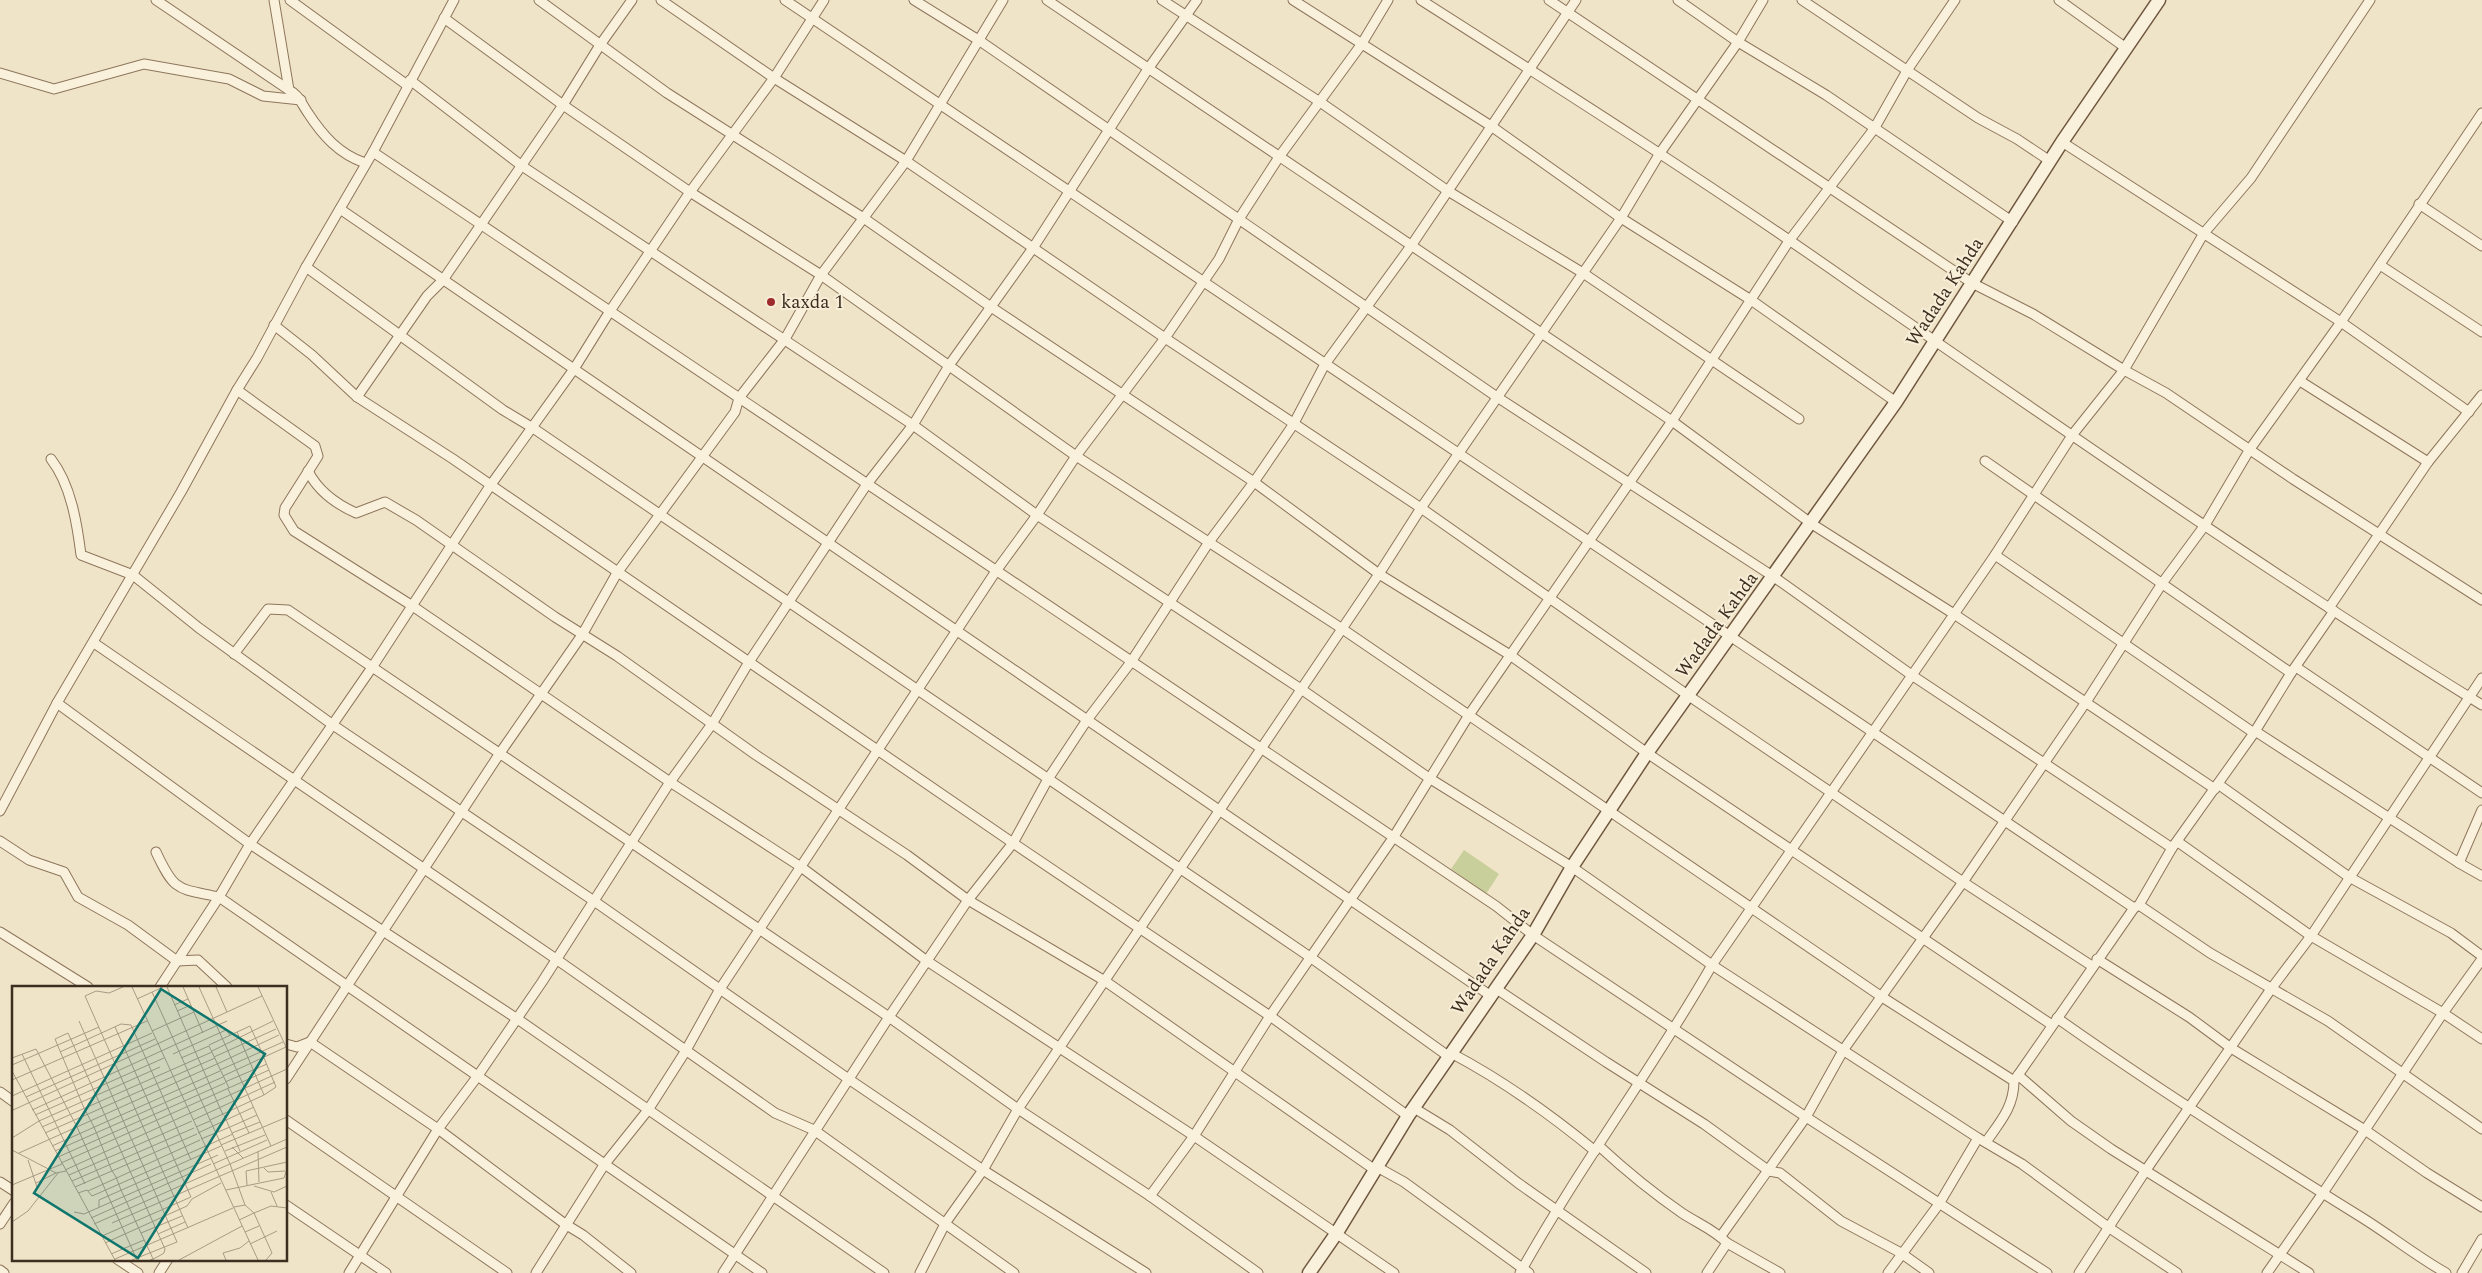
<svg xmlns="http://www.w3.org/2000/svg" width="2482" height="1273" font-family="Spectral,serif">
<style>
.green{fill:#c9cf9b}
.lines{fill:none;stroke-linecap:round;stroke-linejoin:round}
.street-casing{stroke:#8d765c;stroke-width:11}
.secondary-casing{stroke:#6f573f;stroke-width:15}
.street{stroke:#faf1dc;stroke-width:9}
.secondary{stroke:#faf1dc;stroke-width:12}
.poi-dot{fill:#9e2a2b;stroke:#f7eed8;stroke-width:2}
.labels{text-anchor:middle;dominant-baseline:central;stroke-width:4;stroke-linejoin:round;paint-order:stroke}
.street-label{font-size:19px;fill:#3d2e20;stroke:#f7eed8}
.poi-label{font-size:19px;fill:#3d2e20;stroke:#f7eed8;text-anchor:start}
.inset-road{fill:none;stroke:#a89b85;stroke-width:1}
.view{fill:#0f766e;fill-opacity:0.15;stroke:#0f766e;stroke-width:2.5}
.inset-edge{fill:none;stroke:#3d2e20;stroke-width:2.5}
</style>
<rect width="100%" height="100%" fill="#f0e4c8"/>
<!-- green -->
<path class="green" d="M 1464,850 L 1499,874 L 1486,894 L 1451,869 Z"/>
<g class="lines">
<!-- street casing -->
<g class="street-casing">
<g id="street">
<path d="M 156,0 L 289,90"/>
<path d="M 274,0 L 289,90 C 299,95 301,103 308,113 C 323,136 339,154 365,163"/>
<path d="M 290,0 L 407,85"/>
<path d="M 539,0 L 667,93 L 865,219 L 991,307 L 1254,482 L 1379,574 L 1510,655 L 1647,753 L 2052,1025"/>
<path d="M 661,0 L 774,78 L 906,161 L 1165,338 L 1421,508 L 1689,696 L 1963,882 L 2092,966"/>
<path d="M 785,0 L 2134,908"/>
<path d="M 914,0 L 980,41 L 1497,397 L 1774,577 L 1913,676 L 2172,848"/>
<path d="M 1047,0 L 1672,421 L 1812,524 L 1954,614 L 2215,789"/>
<path d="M 1162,0 L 1320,102 L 1448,191 L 1583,273 L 1799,419"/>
<path d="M 1293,0 L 1491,126 L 1621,218 L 1751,300 L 1896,402"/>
<path d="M 1421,0 C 1567,93 1713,186 1854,285 C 2061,428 2268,573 2482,705"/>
<path d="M 1549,0 L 1972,283 L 2033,314 L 2124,370 L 2166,393 L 2293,479 L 2482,600"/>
<path d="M 1678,0 L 1738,42 L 1826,95 L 2013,222"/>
<path d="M 1802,0 L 1978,118 L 2017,139 L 2050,161"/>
<path d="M 2059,0 L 2126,48"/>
<path d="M 444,18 L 563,105 L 690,192 L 821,275 L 1076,456 L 1341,628 L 1882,997 L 2014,1081"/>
<path d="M 0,73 L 54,89 L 144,64 L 229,79 L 263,96 L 301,100"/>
<path d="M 410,80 L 522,166 L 913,425 L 1037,515 L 1301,689 L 1429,778 L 1572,867 L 1712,965 L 1978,1138 L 2022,1164 L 2108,1227 L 2177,1273"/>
<path d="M 2062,142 L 2341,322 L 2469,412"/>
<path d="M 373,152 L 1496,906 L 1533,935 L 1806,1117 L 2047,1273"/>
<path d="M 2419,204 L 2482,246"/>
<path d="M 340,209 L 1491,996"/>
<path d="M 2380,265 L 2482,332"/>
<path d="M 306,267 L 503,410 L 533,428 L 1310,957 L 1448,1056"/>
<path d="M 274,325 L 312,355 L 357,397 L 453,459 L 1013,843 L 1270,1016 L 1408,1116"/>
<path d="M 2300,381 L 2428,462"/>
<path d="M 237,390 L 315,446 L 318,456 L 285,508 L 284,515 L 294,531 L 411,605 L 670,782 L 801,867 L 927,961 L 1194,1136 L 1394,1273"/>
<path d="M 357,397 L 427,296 L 443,280 L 563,105 L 600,45 L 632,0"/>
<path d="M 51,459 C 71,485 77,523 81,555 L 133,575 L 199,628 L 333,725 L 594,901 L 850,1080 L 983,1170 L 1146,1273"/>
<path d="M 1985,461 L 2291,673"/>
<path d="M 308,471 C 318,491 336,504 356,513 L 385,502 L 416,520 L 555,617 L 617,656 L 756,755 L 907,855 L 968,900 L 1105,981 L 1375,1170"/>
<path d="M 2329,608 L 2428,462 L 2482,395"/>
<path d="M 94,643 L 556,959 L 775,1113 L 814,1130 L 1014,1273"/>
<path d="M 234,654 L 268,609 L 288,610 L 889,1017 L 1018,1109 L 1150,1196 L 1258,1273"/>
<path d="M 2296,667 L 2482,793"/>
<path d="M 57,703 L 250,844 L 516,1018 L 884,1273"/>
<path d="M 2255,731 L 2459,863 L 2482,876"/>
<path d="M 2254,733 L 2291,673 L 2334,611"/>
<path d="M 2218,784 L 2349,877 L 2451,933 L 2482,956"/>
<path d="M 0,811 L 57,703 L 181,492 L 237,390 L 257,358 L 306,267 L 373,152 L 454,0"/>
<path d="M 0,841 L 29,860 L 64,872 L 78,897 L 128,925 L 177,961 L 198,960 L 227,987"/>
<path d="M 2178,842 L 2311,936 L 2443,1013 L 2482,1039"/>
<path d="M 156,852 C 175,893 178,888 219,897 L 762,1273"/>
<path d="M 2459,863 L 2482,810"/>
<path d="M 2139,905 L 2210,953 L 2328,1021 L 2482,1129"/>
<path d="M 0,932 L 88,987"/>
<path d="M 2097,959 L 2189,1017 L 2231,1048 L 2365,1130 L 2427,1173 L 2482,1207"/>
<path d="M 160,987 L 219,897 L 250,844 L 373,666 L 490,486 L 574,369 L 610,311 L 690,192 L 774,78 L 824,0"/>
<path d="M 1495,988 L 1606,1062 L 1704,1124 L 1769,1171 L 1780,1173 L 1841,1221 L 1901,1253 L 1929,1273"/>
<path d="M 2057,1018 C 2156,1088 2258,1153 2361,1217 C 2390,1235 2416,1256 2446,1273"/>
<path d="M 286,1044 L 297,1047 L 310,1042 L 438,1129 L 565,1224 L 583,1235 L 631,1273"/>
<path d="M 1451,1053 C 1502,1080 1550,1114 1595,1151"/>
<path d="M 2018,1075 L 2071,1121 L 2111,1149 L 2309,1273"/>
<path d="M 286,1079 L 500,753 L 582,635 L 617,573 L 735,412 L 739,398 L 785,339 L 821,275 L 906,161 L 1003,0"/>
<path d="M 0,1092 L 14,1102"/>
<path d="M 1414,1108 L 1450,1130 L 1518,1183 L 1646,1273"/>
<path d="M 286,1120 L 507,1273"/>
<path d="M 1986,1142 C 2000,1122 2014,1107 2014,1081 L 2134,908 L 2139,905 L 2172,848 L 2254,733 L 1995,555"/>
<path d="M 1599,1146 C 1625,1170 1653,1193 1682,1213 C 1697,1223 1715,1230 1727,1243 L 1780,1273"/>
<path d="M 1377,1167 L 1404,1182 L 1529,1273"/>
<path d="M 0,1182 L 14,1191"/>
<path d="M 1150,1196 L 1194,1136 L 1270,1016 L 1393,838 L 1469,715 L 1672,421 L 1789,241 L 1874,129 L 1908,69 L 1955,0"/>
<path d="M 286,1205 L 386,1273"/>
<path d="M 0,1224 L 14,1203"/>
<path d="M 1721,1236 L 1806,1117 L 1844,1049 L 1963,882 L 2086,702 L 2163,582 L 2205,525 L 2250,449 L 2341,322 L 2482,113"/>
<path d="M 117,1259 L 138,1273"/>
<path d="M 0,1270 L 4,1273"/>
<path d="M 159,1273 L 168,1259"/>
<path d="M 349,1273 L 438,1129 L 477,1077 L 542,982 L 670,782 L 712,724 L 749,662 L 867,484 L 913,425 L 950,364 L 1033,248 L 1148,69 L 1197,0"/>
<path d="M 536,1273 L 604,1165 L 648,1110 L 685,1052 L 720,989 L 996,571 L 1037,515 L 1076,456 L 1165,338 L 1219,259 L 1239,219 L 1279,157 L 1361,45 L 1388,0"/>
<path d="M 723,1273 L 889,1017 L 968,900 L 1013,843 L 1048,779 L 1087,720 L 1131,662 L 1209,542 L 1254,482 L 1293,425 L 1325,364 L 1411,246 L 1576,0"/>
<path d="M 920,1273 L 946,1222 L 983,1170 L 1018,1109 L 1379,574 L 1421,508 L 1621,218 L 1660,153 L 1738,42 L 1763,0"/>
<path d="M 1520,1273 C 1579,1167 1652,1070 1712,965 L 1995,555 L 2073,434 L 2124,370 L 2204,233 L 2251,178 L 2370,0"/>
<path d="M 1707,1273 L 1727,1243"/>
<path d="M 1888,1273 L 1939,1204 L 1978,1138"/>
<path d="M 2079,1273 L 2146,1170 L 2271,989 L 2311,936 L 2482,678"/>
<path d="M 2267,1273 L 2323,1193 L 2443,1013 L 2482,959"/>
<path d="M 2462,1273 L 2482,1239"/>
</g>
</g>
<!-- secondary casing -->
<g class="secondary-casing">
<path id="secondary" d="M 1309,1273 L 1336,1234 L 1408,1116 L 1533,935 L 1572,867 L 1647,753 L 1896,402 L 2062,142 L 2159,0"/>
</g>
<!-- street -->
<use href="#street" class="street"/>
<!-- secondary -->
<use href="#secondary" class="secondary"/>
</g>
<!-- markers -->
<circle class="poi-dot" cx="771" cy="302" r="5"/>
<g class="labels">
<!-- street labels -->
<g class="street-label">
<text transform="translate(1945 292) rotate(-57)">Wadada Kahda</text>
<text transform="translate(1717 625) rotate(-54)">Wadada Kahda</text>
<text transform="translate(1491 961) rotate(-56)">Wadada Kahda</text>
</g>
<!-- poi labels -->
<g class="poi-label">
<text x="781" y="302">kaxda 1</text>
</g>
</g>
<!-- overview -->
<g transform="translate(12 986)">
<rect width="275" height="275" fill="#f0e4c8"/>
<path class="inset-road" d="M 111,1 L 97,7 L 84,5 L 73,10 L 176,242M 120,1 L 246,274M 155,1 L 211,129M 171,1 L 191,47M 187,1 L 259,160M 204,1 L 215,26M 246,1 L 275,63M 125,13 L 151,1M 162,19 L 176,13M 165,25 L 179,19M 67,35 L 165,256 L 120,274M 103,41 L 179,211M 140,45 L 182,26M 194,53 L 214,44 L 218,49M 197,59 L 238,40 L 252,71M 200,65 L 261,35M 48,66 L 109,38 L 119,39 L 179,174M 10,68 L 73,198M 161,68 L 194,53M 202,71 L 264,43M 0,72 L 24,63 L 65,141 L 125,274M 169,72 L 197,60 L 217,102M 252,72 L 264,101 L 252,109M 205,78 L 267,49M 0,79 L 87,41M 208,84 L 271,56M 0,85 L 103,274M 211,90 L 274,61M 0,94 L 135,35M 213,96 L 255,78M 216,103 L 237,147M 0,110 L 140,47M 14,111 L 143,53M 1,124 L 250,10M 20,124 L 215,35M 23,129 L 152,72M 212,129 L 228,165M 181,134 L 263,96M 198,134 L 252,109 L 225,46M 30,141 L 200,66M 184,141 L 198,135M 218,141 L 245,129M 33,147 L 203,72M 186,147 L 242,121M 220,147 L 248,136M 0,152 L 27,135 L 148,81M 189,153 L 218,141M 209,159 L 275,131M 40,160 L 208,85M 220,161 L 231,172M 0,164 L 44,187 L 54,185M 43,165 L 211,91M 213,165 L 253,149M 246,166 L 247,196M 7,167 L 205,78M 46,171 L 213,97M 16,174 L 25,201M 49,177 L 257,84M 201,178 L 255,154M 252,182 L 256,186 L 273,185M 53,184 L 275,83M 57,189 L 180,135M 60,195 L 182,142M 24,197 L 44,187M 0,199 L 50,178M 235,199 L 234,185 L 275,176M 242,200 L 262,206 L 275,200M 63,201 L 185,148M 214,204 L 272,192 L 275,183M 76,205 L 188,154M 259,206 L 265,220M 66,207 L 75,204 L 80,210 L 221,148M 233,219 L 218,178 L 275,153M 87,221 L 87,214 L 209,160M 222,221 L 233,219 L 242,227 L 259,220 L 275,222M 62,226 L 72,228 L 206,169M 79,232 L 199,178M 227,234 L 242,227 L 260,267 L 254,274M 0,236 L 16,225 L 46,187M 100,237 L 275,161M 82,238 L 218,178 L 140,6M 233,246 L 247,240M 129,247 L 170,230M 146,248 L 173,236M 90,250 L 179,211M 93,257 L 175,220 L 180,213 L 209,197M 238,258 L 265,245M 99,268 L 132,254M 103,273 L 221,222M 138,274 L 141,273 L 147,270 L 152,267 L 153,263 L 56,47 L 43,53 L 72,122 L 82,141 L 100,185 L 104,191 L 109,204 L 135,260 L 138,266 L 141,273 L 141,274M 167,274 L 230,240M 214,274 L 211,267 L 228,262 L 237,255"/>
<path class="view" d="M 149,3 L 253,68 L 126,272 L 22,207 Z"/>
<rect width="275" height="275" class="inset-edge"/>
</g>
</svg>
